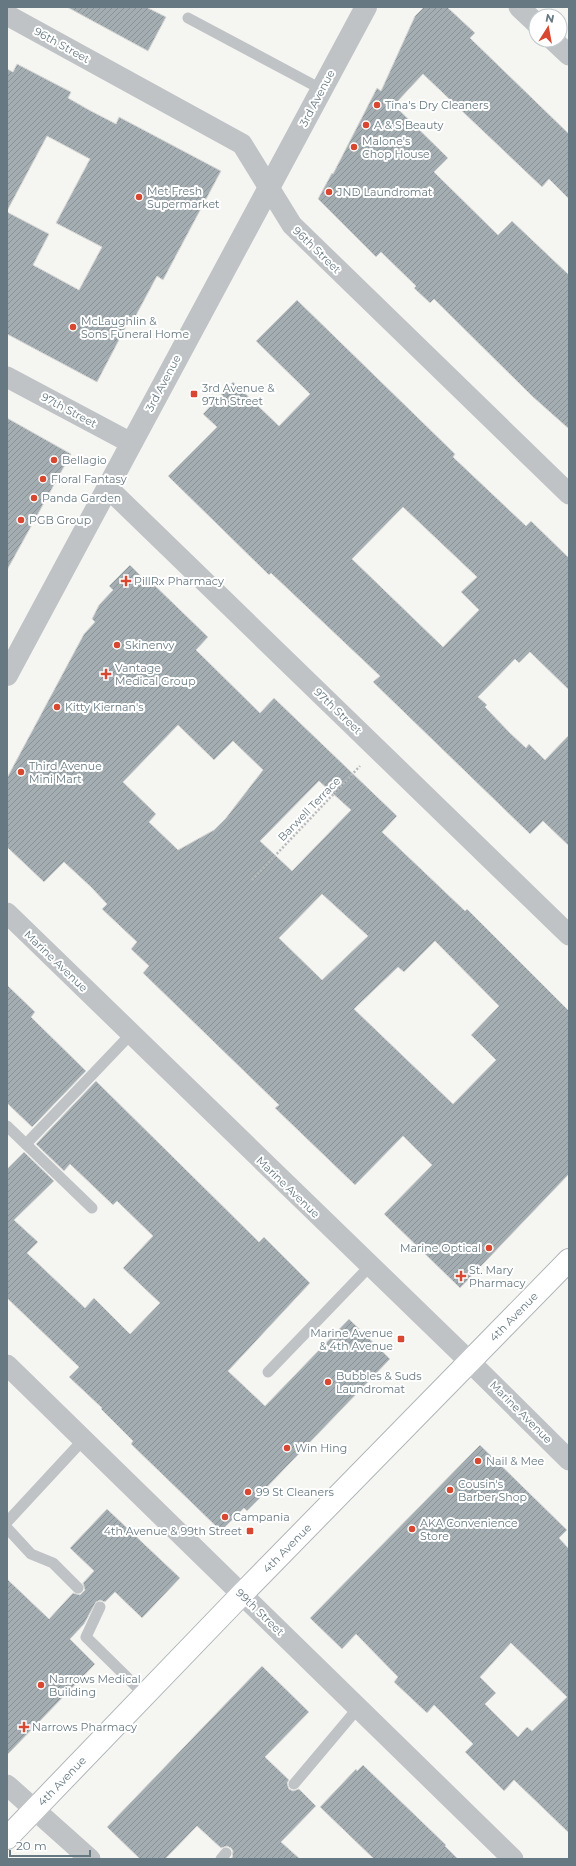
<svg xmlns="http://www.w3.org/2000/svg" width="576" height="1866" font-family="Montserrat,sans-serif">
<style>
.building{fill:url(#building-hatch);stroke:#d7d7d5;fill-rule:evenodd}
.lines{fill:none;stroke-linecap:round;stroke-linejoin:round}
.primary-casing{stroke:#b0b6b8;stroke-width:24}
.path{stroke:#b7babc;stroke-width:2.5;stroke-dasharray:2 2;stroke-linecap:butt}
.service{stroke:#bfc3c6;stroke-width:11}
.minor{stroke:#bfc3c6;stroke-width:21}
.tertiary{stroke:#bfc3c6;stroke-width:22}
.primary{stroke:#fff;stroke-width:22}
.poi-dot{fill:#d8472f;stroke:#fff;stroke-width:1.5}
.labels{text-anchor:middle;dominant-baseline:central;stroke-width:4;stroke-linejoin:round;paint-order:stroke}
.street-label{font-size:11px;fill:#667881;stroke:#fff}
.poi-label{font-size:11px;fill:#667881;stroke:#fff;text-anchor:start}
</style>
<defs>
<pattern id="building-hatch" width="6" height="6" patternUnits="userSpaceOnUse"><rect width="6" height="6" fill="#a4adb1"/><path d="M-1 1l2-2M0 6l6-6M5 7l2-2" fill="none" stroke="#899295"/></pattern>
</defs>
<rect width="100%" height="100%" fill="#f5f5f2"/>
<!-- building -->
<g class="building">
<path d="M 67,7 L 146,7 L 166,17 L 148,51 Z"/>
<path d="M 424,7 L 447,7 L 475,33 L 470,38 L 569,134 L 569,199 L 549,179 L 542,187 L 423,74 L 394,105 L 448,158 L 434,172 L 498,235 L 512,221 L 569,275 L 569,429 L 532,396 L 434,299 L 430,303 L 414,288 L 416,286 L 381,252 L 376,257 L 318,199 L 332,173 L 333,174 L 377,88 L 381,91 L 415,16 Z"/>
<path d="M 17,64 L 71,92 L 68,98 L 89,110 L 116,124 L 119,117 L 221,171 L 163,280 L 157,276 L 134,319 L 131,317 L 97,382 L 7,334 L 7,212 L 49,234 L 33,265 L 79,290 L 102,247 L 56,223 L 90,159 L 47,136 L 7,211 L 7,69 L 13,72 Z"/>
<path d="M 297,300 L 455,454 L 453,457 L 471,474 L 526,526 L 531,521 L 569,558 L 569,690 L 530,652 L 519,663 L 515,659 L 478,697 L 487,705 L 485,707 L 510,733 L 526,748 L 529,744 L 545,760 L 569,735 L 569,846 L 543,821 L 530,834 L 373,682 L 380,676 L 271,573 L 269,575 L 168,476 L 217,427 L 203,414 L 233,382 L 279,426 L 310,394 L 256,341 ZM 403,507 L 477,577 L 461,592 L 479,610 L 443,647 L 352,559 Z"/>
<path d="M 7,418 L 71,454 L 7,570 Z"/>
<path d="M 130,565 L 145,580 L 147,578 L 208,637 L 196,650 L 260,713 L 274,698 L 397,816 L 382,832 L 465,911 L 467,909 L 569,1011 L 569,1174 L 460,1288 L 384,1214 L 432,1165 L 403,1136 L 355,1185 L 275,1108 L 279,1105 L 143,973 L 149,966 L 131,949 L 137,942 L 102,909 L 107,904 L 91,887 L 64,862 L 44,882 L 7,847 L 7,778 L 84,634 L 95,622 L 92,619 L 99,605 L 113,590 L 109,586 ZM 178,725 L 214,760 L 233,741 L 263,770 L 226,818 L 214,830 L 178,850 L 149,822 L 156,814 L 123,782 ZM 319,781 L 351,810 L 292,871 L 260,841 ZM 322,894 L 368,936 L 322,980 L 279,938 ZM 435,941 L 499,1006 L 471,1035 L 496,1060 L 453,1104 L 354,1009 L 398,967 L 404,972 Z"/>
<path d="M 7,985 L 35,1012 L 31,1017 L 86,1071 L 32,1127 L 7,1103 Z"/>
<path d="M 96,1081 L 259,1242 L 264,1237 L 310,1283 L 228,1371 L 265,1406 L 349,1319 L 390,1359 L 264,1490 L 266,1492 L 247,1511 L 244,1508 L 221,1531 L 131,1444 L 133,1441 L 101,1409 L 102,1408 L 69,1377 L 79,1367 L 7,1298 L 7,1169 L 24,1152 L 54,1181 L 14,1220 L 38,1242 L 27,1253 L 85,1308 L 94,1298 L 130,1334 L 160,1303 L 123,1268 L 153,1236 L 117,1201 L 113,1205 L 70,1164 L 64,1171 L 36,1144 Z"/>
<path d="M 480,1445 L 567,1530 L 559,1538 L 569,1549 L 569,1833 L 514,1780 L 504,1791 L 465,1752 L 473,1744 L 434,1705 L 427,1713 L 394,1682 L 398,1677 L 356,1634 L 342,1649 L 310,1618 ZM 511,1643 L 567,1697 L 532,1731 L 527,1727 L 518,1737 L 485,1704 L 496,1693 L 480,1677 Z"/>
<path d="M 107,1509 L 180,1578 L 142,1618 L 115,1592 L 105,1602 L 100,1600 L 96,1602 L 84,1624 L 70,1639 L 95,1664 L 7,1755 L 7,1579 L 49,1619 L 73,1593 L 80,1595 L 85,1590 L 83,1583 L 94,1571 L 70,1548 Z"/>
<path d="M 262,1666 L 309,1712 L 265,1757 L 289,1780 L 287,1783 L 289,1789 L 293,1791 L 299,1789 L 316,1806 L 281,1842 L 300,1859 L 232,1859 L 233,1851 L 231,1848 L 227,1846 L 221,1848 L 197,1826 L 165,1859 L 140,1859 L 107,1827 Z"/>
<path d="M 363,1765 L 446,1845 L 445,1846 L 458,1859 L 374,1859 L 320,1807 L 356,1769 L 357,1771 Z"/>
</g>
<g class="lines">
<!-- primary casing -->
<g class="primary-casing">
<g id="primary">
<path id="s1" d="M 7,1838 L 242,1594 L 569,1260"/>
</g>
</g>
<!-- path -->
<path class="path" d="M 252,880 L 360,766"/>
<!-- service -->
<g class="service">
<path d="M 188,18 L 321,89"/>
<path d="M 7,1126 L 92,1208"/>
<path d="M 26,1144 L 131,1034"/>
<path d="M 268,1372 L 370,1266"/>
<path d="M 7,1522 L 83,1440"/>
<path d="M 7,1528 L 31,1554 L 53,1563 L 78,1588"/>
<path d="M 100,1607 L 86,1637 L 145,1695"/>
<path d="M 294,1784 L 358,1708"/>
<path d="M 221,1859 L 226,1853"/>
</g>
<!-- minor -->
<g class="minor">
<path d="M 519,7 L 536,23"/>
<path d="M 7,15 L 242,144 L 292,225 L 569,494"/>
<path d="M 553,40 L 569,55"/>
<path d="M 7,377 L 131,443"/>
<path d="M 107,487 L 569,935"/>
<path d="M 7,913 L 469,1361 L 569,1460"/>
<path d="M 7,1365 L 513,1859"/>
<path d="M 7,1785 L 90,1859"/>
</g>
<!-- tertiary -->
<path class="tertiary" d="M 7,675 L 366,7"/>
<!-- primary -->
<use href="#primary" class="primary"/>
</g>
<!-- markers -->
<g class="poi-dot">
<circle cx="377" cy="105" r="4"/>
<circle cx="366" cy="125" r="4"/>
<circle cx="354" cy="147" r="4"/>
<circle cx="329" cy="192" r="4"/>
<circle cx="139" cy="197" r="4"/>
<circle cx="73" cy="327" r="4"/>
<rect x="190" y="390" width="8" height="8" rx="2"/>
<circle cx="54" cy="460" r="4"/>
<circle cx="43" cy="479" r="4"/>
<circle cx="34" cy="498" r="4"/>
<circle cx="21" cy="520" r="4"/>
<path d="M124 575h4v4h4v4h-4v4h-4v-4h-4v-4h4z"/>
<circle cx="117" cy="645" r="4"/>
<path d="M104 668h4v4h4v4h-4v4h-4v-4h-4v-4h4z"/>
<circle cx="57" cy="707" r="4"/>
<circle cx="21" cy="772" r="4"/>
<circle cx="489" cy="1248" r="4"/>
<path d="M459 1270h4v4h4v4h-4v4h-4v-4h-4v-4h4z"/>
<rect x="397" y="1335" width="8" height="8" rx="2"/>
<circle cx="328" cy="1382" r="4"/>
<circle cx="287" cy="1448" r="4"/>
<circle cx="478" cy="1461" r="4"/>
<circle cx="450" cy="1490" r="4"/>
<circle cx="248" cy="1492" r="4"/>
<circle cx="225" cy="1517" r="4"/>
<circle cx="412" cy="1529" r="4"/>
<rect x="246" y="1527" width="8" height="8" rx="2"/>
<circle cx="41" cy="1685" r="4"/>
<path d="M22 1721h4v4h4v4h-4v4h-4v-4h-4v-4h4z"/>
</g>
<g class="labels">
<!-- street labels -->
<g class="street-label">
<text transform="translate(62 45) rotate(29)">96th Street</text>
<text transform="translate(317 98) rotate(-62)">3rd Avenue</text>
<text transform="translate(317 250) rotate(44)">96th Street</text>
<text transform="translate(163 383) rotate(-62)">3rd Avenue</text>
<text transform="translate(69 410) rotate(28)">97th Street</text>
<text transform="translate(338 711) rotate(44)">97th Street</text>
<text transform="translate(309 809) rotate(-46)">Barwell Terrace</text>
<text transform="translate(56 961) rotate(44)">Marine Avenue</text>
<text transform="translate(288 1187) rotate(44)">Marine Avenue</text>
<text stroke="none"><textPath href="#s1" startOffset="727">4th Avenue</textPath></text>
<text transform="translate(521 1412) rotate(45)">Marine Avenue</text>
<text stroke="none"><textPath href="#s1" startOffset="403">4th Avenue</textPath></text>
<text transform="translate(260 1612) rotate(44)">99th Street</text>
<text stroke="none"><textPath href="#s1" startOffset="79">4th Avenue</textPath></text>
</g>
<!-- poi labels -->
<g class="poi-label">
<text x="385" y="105">Tina's Dry Cleaners</text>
<text x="374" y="125">A &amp; S Beauty</text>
<text x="362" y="141">Malone's<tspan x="362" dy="13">Chop House</tspan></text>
<text x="147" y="191">Met Fresh<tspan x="147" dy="13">Supermarket</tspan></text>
<text x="337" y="192">JND Laundromat</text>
<text x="81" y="321">McLaughlin &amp;<tspan x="81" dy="13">Sons Funeral Home</tspan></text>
<text x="202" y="388">3rd Avenue &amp;<tspan x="202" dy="13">97th Street</tspan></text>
<text x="62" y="460">Bellagio</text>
<text x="51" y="479">Floral Fantasy</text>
<text x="42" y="498">Panda Garden</text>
<text x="29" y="520">PGB Group</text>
<text x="134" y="581">PillRx Pharmacy</text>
<text x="125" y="645">Skinenvy</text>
<text x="115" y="668">Vantage<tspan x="115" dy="13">Medical Group</tspan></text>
<text x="65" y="707">Kitty Kiernan's</text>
<text x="29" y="766">Third Avenue<tspan x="29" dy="13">Mini Mart</tspan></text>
<text x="481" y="1248" text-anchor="end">Marine Optical</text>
<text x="469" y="1270">St. Mary<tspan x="469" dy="13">Pharmacy</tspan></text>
<text x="393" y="1333" text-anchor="end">Marine Avenue<tspan x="393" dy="13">&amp; 4th Avenue</tspan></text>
<text x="336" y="1376">Bubbles &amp; Suds<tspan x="336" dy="13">Laundromat</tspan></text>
<text x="295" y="1448">Win Hing</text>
<text x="486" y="1461">Nail &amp; Mee</text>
<text x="458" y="1484">Cousin's<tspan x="458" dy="13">Barber Shop</tspan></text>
<text x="256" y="1492">99 St Cleaners</text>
<text x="233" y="1517">Campania</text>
<text x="420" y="1523">AKA Convenience<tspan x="420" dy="13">Store</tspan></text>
<text x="242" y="1531" text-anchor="end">4th Avenue &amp; 99th Street</text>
<text x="49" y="1679">Narrows Medical<tspan x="49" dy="13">Building</tspan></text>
<text x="32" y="1727">Narrows Pharmacy</text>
</g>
</g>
<!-- border -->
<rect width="576" height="1866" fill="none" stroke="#667881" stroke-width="16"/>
<!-- north arrow -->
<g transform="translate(548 28) rotate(11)"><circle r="19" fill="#ffffff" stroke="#c2c9cd"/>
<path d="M0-3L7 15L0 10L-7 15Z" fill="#d8472f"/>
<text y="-6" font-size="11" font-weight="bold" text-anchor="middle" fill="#667881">N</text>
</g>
<!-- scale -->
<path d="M10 1850v6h80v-6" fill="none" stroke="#667881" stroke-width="2"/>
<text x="16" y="1850" font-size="12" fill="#667881" stroke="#ffffff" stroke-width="3" paint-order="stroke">20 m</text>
</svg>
